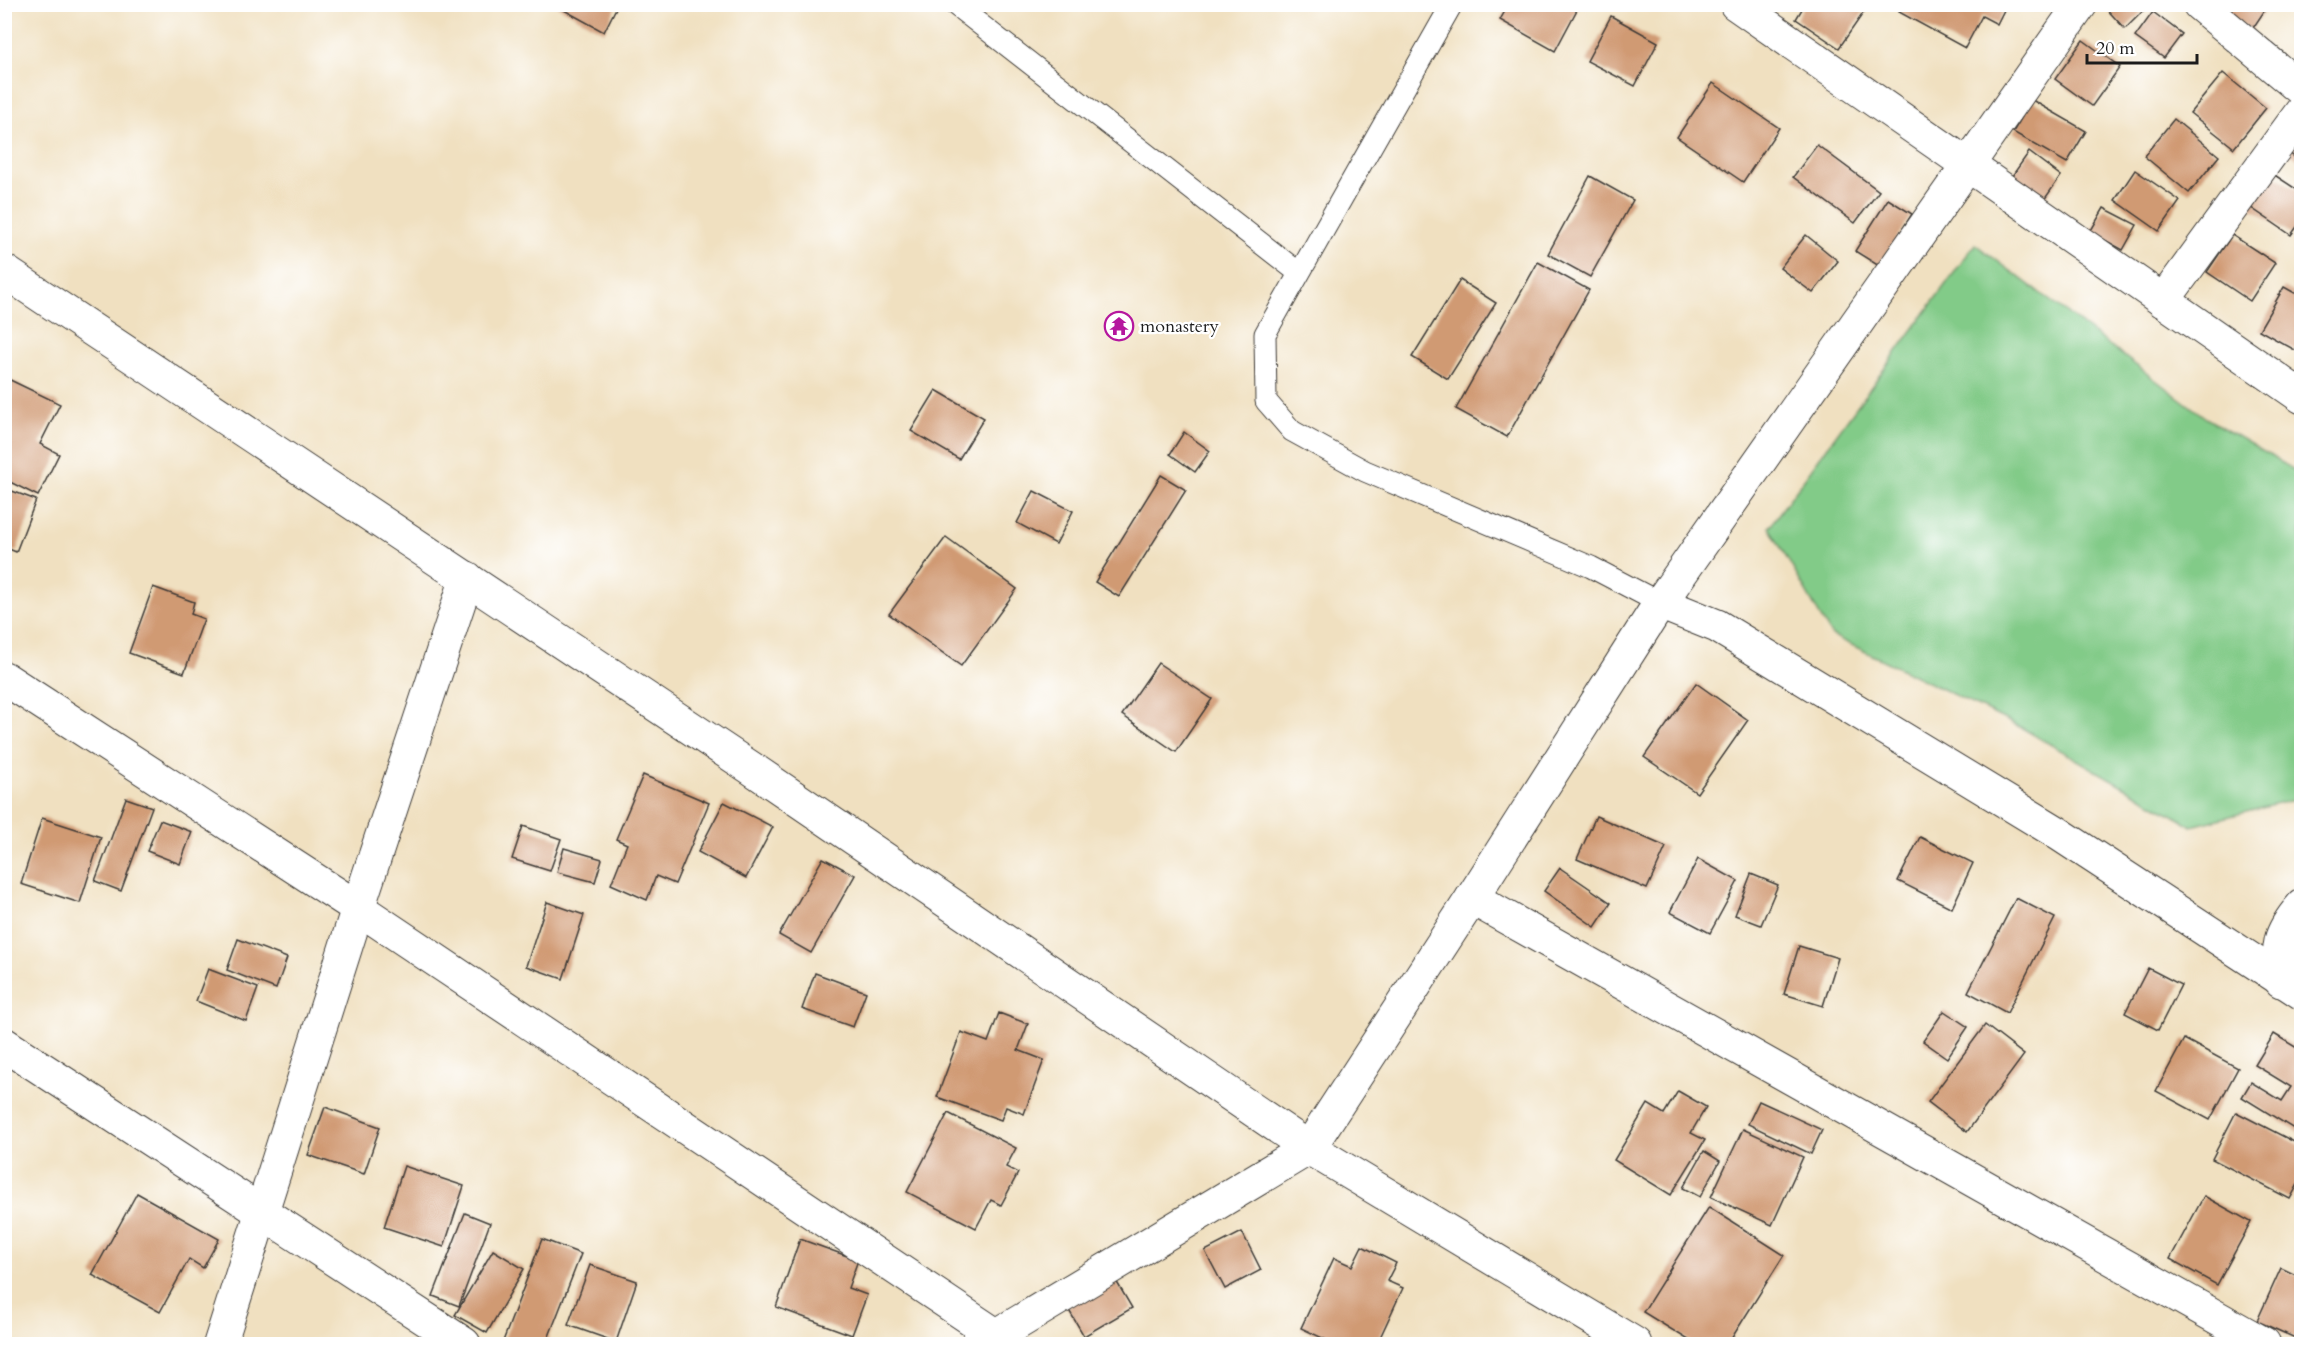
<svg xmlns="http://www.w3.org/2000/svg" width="2306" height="1349" font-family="Cardo,serif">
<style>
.green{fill:#82cb88;stroke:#4f7452;stroke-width:1.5}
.building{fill:#d09a73}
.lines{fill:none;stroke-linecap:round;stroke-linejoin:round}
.service-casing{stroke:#3c3935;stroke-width:23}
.minor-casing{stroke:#3c3935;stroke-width:35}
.service{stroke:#fff;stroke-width:21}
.minor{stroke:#fff;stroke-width:33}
.labels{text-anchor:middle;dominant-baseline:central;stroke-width:4.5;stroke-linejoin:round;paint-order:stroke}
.poi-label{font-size:18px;fill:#1c1c1c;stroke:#fff;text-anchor:start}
</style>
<rect width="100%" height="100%" fill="#fff"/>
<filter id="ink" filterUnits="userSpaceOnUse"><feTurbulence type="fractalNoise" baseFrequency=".0167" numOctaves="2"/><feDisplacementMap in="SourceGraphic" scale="12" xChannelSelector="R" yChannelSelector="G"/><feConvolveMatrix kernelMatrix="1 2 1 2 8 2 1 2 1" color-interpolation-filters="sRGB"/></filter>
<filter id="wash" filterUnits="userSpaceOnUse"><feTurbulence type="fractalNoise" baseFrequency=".008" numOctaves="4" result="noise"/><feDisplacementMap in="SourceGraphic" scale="24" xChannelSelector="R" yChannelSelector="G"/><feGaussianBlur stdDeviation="1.35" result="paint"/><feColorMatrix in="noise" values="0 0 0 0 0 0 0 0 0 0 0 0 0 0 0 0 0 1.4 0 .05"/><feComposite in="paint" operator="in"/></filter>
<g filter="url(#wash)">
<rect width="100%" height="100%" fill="#f0e0c0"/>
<!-- green -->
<path class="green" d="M 1975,244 L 2206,418 L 2301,474 L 2301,798 L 2192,826 L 2022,728 L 1831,635 L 1769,527 Z"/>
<g id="blocks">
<!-- building -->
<g class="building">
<path d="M 553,4 L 618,4 L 604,32 Z"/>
<path d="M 1509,4 L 1580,4 L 1555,51 L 1500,20 Z"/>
<path d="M 1805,4 L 1853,4 L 1864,12 L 1839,48 L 1796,19 Z"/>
<path d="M 1903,4 L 2007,4 L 1997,24 L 1982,16 L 1965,48 L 1899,12 Z"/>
<path d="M 2102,4 L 2144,4 L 2147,7 L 2125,29 Z"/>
<path d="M 2213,4 L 2269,4 L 2251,31 Z"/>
<path d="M 2153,12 L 2182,34 L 2164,58 L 2135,37 Z"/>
<path d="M 1611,16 L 1658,42 L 1635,86 L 1587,61 Z"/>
<path d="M 2083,40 L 2120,67 L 2092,106 L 2055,79 Z"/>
<path d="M 2223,73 L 2266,108 L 2234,148 L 2190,113 Z"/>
<path d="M 1713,83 L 1779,128 L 1743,182 L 1677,137 Z"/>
<path d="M 2032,100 L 2086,131 L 2067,163 L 2013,132 Z"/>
<path d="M 2174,119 L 2219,156 L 2189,193 L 2144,156 Z"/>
<path d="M 2302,135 L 2302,162 L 2289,153 Z"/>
<path d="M 1817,145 L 1879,191 L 1855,223 L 1793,177 Z"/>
<path d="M 2029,152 L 2061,176 L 2044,200 L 2012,176 Z"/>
<path d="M 2135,170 L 2180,201 L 2159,231 L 2115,200 Z"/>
<path d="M 2270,172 L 2302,193 L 2302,220 L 2291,235 L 2247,205 Z"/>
<path d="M 1590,176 L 1633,200 L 1590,277 L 1548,254 Z"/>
<path d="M 1888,199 L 1912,214 L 1879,266 L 1855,251 Z"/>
<path d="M 2104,208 L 2137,225 L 2123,250 L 2090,232 Z"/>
<path d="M 1806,235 L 1838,261 L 1813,293 L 1780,268 Z"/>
<path d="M 2232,235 L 2275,263 L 2250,301 L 2207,272 Z"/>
<path d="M 1538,262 L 1589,290 L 1507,437 L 1456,409 Z"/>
<path d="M 1460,280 L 1496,303 L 1448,379 L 1412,357 Z"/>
<path d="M 2284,287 L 2302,297 L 2302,354 L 2259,330 Z"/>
<path d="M 4,377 L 60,404 L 40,444 L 59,454 L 38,496 L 4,479 Z"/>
<path d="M 936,390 L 984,418 L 959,459 L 911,431 Z"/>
<path d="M 1184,432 L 1210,451 L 1195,472 L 1170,454 Z"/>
<path d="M 1161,475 L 1186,490 L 1119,597 L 1095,582 Z"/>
<path d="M 4,488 L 36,500 L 16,552 L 4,547 Z"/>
<path d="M 1034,491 L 1073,511 L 1056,544 L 1017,523 Z"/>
<path d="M 946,537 L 1017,589 L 961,666 L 889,614 Z"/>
<path d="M 153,587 L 194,602 L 191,614 L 204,619 L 184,673 L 129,653 Z"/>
<path d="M 1158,663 L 1212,699 L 1176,752 L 1122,715 Z"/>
<path d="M 1696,683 L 1748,720 L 1697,793 L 1644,757 Z"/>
<path d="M 643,775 L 709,803 L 675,884 L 656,876 L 647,900 L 611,884 L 627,844 L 616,839 Z"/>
<path d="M 126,798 L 152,807 L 121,891 L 95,881 Z"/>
<path d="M 724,802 L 773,827 L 746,878 L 698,852 Z"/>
<path d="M 1596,816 L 1666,847 L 1647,889 L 1577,859 Z"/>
<path d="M 42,818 L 101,837 L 80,903 L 21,884 Z"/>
<path d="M 160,820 L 192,832 L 180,864 L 147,851 Z"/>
<path d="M 523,826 L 561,839 L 550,871 L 512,859 Z"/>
<path d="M 1920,837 L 1973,863 L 1952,908 L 1898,881 Z"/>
<path d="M 564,848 L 602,859 L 595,882 L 557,872 Z"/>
<path d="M 823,858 L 855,875 L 811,953 L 779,935 Z"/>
<path d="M 1698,859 L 1738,881 L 1710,933 L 1670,912 Z"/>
<path d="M 1560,868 L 1611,903 L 1595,927 L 1544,891 Z"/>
<path d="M 1751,874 L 1778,885 L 1761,925 L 1735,915 Z"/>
<path d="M 2016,898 L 2055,918 L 2007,1013 L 1968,992 Z"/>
<path d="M 547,902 L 584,915 L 563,979 L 526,966 Z"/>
<path d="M 238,939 L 287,958 L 276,989 L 227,970 Z"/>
<path d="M 1799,946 L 1838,958 L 1823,1006 L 1784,994 Z"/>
<path d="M 2148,968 L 2181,985 L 2158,1030 L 2125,1013 Z"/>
<path d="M 208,969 L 258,988 L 246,1021 L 196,1001 Z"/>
<path d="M 815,973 L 866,992 L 853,1027 L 802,1009 Z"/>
<path d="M 1944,1011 L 1968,1027 L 1947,1058 L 1923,1041 Z"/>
<path d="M 999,1013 L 1028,1024 L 1018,1050 L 1044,1060 L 1024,1114 L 1006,1107 L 1001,1120 L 937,1097 L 961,1032 L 988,1042 Z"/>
<path d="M 1985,1025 L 2024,1055 L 1967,1132 L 1928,1102 Z"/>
<path d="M 2274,1034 L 2302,1051 L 2302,1134 L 2242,1097 L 2251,1082 L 2282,1101 L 2291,1087 L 2255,1065 Z"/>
<path d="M 2184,1039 L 2238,1068 L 2210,1120 L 2156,1091 Z"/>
<path d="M 1678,1091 L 1706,1107 L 1691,1133 L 1705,1140 L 1671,1195 L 1614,1160 L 1648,1104 L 1664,1114 Z"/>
<path d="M 1759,1101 L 1822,1130 L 1811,1154 L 1748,1124 Z"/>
<path d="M 325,1107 L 380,1127 L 364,1174 L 308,1155 Z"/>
<path d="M 2236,1112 L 2302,1146 L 2302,1177 L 2290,1199 L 2212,1159 Z"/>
<path d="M 948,1113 L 1016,1148 L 1006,1167 L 1018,1173 L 1001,1205 L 991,1200 L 976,1228 L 907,1192 Z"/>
<path d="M 1743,1129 L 1803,1157 L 1772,1225 L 1711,1197 Z"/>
<path d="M 1704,1151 L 1720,1161 L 1700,1197 L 1683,1188 Z"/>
<path d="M 404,1166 L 464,1186 L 444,1247 L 384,1227 Z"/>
<path d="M 137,1193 L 219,1239 L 203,1268 L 189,1259 L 160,1312 L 92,1275 Z"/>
<path d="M 2204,1196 L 2251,1222 L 2217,1285 L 2170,1259 Z"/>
<path d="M 1709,1207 L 1784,1255 L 1728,1344 L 1695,1344 L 1643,1312 Z"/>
<path d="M 465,1213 L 490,1223 L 459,1306 L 433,1296 Z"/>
<path d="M 1242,1232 L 1261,1270 L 1225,1289 L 1205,1251 Z"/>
<path d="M 542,1239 L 581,1254 L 546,1344 L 502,1344 Z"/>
<path d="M 800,1239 L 858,1260 L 848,1288 L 867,1295 L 852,1335 L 776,1307 Z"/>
<path d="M 1362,1246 L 1396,1263 L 1387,1281 L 1403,1288 L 1377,1344 L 1335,1344 L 1301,1328 L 1334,1258 L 1352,1266 Z"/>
<path d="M 493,1250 L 524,1269 L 487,1333 L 455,1315 Z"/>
<path d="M 590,1265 L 637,1281 L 616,1342 L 568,1325 Z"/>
<path d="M 2281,1268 L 2302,1278 L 2302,1341 L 2257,1321 Z"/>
<path d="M 1115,1279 L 1132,1308 L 1084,1336 L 1067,1307 Z"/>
</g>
</g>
</g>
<g filter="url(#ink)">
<use href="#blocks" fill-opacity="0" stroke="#3c3935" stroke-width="1.5"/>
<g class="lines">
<!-- service casing -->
<g class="service-casing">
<g id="service">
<path d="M 954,4 L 1299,273"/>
<path d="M 1452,4 L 1265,334 L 1266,401 L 1292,431 L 1365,471 L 1591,567 L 1660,603"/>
</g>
</g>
<!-- minor casing -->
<g class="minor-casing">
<g id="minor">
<path d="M 1736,4 L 2302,397"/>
<path d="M 2199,4 L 2302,90"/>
<path d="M 4,271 L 751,768 L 1309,1148 L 1635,1344"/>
<path d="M 2163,301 L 2302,111"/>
<path d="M 1660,603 L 2081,4"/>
<path d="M 4,678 L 358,908 L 467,578"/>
<path d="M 1472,898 L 2264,1344"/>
<path d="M 2281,981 C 2278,945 2277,935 2302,906"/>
<path d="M 4,1044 L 464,1344"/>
<path d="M 220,1344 L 358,908 L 1009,1344"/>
<path d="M 977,1344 L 996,1336 L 1309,1148 L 1472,898 L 1660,603 L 1717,626 L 2053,830 L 2302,993"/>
</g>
</g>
<!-- service -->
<use href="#service" class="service"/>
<!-- minor -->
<use href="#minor" class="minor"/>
</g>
</g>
<!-- icons -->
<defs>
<g id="temple-ring" transform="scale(1.5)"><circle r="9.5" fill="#fff" stroke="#b5179e" stroke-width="1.5"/><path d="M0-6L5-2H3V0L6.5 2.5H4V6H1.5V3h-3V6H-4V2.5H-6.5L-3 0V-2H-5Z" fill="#b5179e"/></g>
</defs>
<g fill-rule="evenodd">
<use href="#temple-ring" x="1119" y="326"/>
</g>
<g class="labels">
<!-- poi labels -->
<g class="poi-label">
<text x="1140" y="326">monastery</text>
</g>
</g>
<!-- margin -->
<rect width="2306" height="1349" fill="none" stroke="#fff" stroke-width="24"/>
<!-- scale -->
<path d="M2087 54v9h110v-9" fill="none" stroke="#1c1c1c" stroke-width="3"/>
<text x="2096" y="54" font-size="18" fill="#1c1c1c" stroke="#ffffff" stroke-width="4.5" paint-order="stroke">20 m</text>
</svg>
